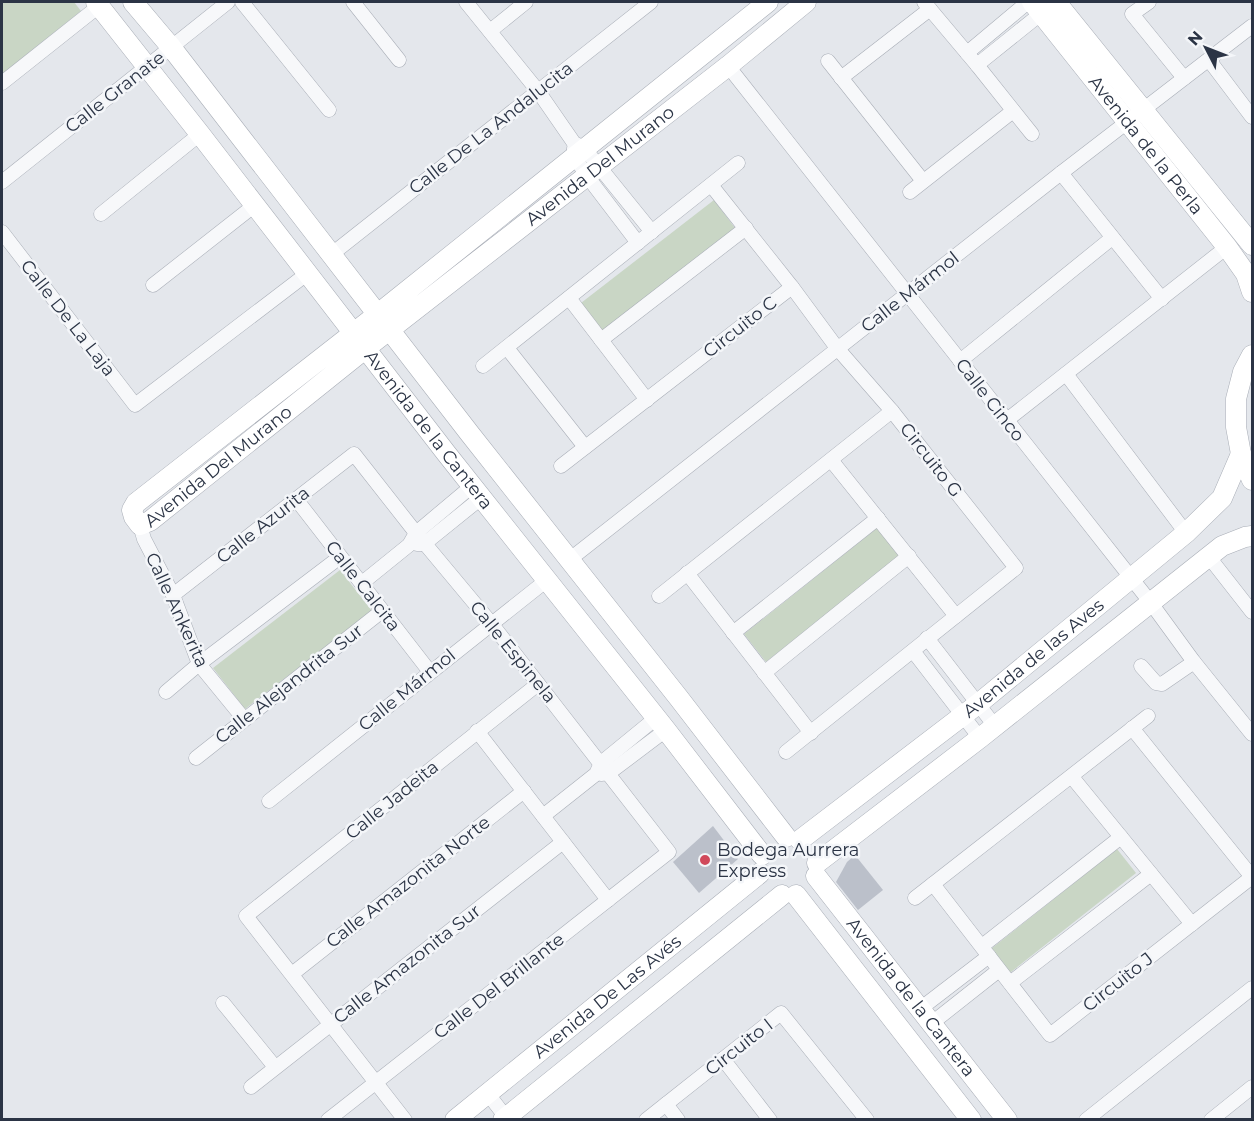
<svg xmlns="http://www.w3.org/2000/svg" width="1254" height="1121" font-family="Montserrat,sans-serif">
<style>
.green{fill:#c9d6c5}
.building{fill:#bbc0ca}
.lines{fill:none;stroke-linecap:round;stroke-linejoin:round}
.street-casing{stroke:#a9aeb7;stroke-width:15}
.secondary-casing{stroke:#a9aeb7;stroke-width:21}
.street{stroke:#f7f8fa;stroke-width:14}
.secondary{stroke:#fff;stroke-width:20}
.poi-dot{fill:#d1495b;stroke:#f4f6f9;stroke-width:2}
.labels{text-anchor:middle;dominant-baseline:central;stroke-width:5;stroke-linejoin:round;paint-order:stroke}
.street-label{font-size:18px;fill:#2b3445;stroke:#f4f6f9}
.poi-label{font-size:18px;fill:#2b3445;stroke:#f4f6f9;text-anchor:start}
</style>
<rect width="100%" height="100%" fill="#e4e7ec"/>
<!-- green -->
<g class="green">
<path d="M 2,2 L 74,2 L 81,11 L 2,74 Z"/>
<path d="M 714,200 L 735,228 L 602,331 L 581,303 Z"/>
<path d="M 877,528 L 899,556 L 766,662 L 744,634 Z"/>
<path d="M 340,570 L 372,611 L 245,709 L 213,668 Z"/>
<path d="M 1117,849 L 1136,873 L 1006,976 L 987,952 Z"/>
</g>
<!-- building -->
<g class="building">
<path d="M 713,826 L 738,859 L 699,893 L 673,862 Z"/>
<path d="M 855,855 L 883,890 L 858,910 L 836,882 L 847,862 Z"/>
</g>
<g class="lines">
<!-- street casing -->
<g class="street-casing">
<g id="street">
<path d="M 242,2 L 329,110"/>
<path d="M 353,2 L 399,60"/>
<path d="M 466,2 L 538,91 L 574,143 L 584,148 L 652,232"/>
<path d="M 924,2 L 977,65 L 1032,134"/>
<path d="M 1149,2 L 1132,14 L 1184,78"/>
<path d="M 490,31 L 526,2"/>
<path d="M 967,53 L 1028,2"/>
<path d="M 1209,60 L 1252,117"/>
<path d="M 828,61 L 923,181"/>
<path d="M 977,65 L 1048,8"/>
<path d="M 728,66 L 1151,603 L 1194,662 L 1252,734"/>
<path d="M 841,78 L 930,9"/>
<path d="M 2,83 L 99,6"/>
<path d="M 574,148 L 574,156 L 587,176 L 638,243"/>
<path d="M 1061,173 L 1162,299"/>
<path d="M 2,182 L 228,2"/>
<path d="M 711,185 L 792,287 L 837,348 L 892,411 L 1016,568 L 786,752"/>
<path d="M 910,192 L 1013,111"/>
<path d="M 101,214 L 200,134"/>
<path d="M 2,232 L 135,405 L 308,273"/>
<path d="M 332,254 L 651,2"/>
<path d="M 153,285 L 255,205"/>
<path d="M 569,298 L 647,400"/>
<path d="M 601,340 L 746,228"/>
<path d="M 507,348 L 585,447"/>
<path d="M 960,361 L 1112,238"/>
<path d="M 483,366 L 738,163"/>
<path d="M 1066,374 L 1186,533"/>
<path d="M 1007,420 L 1227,247"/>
<path d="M 831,460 L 956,616"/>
<path d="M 561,466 L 792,287"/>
<path d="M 296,499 L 430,672"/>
<path d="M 140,525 L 144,539 L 173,595 L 199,664 L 244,719"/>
<path d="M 417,544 L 424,544 L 481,498"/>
<path d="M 1209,557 L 1252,612"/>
<path d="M 569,560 L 1061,173 L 1252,26"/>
<path d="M 687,573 L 811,733"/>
<path d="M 362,583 L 409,545 L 416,533 L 472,486"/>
<path d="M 173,595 L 354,454 L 416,533 L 491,623 L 669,852 L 328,1120"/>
<path d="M 659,596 L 892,411"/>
<path d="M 733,633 L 878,518"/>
<path d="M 927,638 L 995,726"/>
<path d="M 913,651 L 980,738"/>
<path d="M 1141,666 L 1156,683 L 1162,684 L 1194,662"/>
<path d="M 764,673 L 909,556"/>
<path d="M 166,692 L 199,664 L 340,557"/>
<path d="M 1132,728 L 1252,877"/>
<path d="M 477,731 L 608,900"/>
<path d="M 196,758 L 382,611"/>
<path d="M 601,774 L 609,773 L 666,730"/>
<path d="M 1072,777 L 1192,924"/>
<path d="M 269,801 L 547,580"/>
<path d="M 543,816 L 596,774 L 601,763 L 656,718"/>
<path d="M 933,884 L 1050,1035 L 1252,877"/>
<path d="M 915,898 L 1148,716"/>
<path d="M 982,946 L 1121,837"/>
<path d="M 292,974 L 524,791"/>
<path d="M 1010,983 L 1151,874"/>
<path d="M 223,1003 L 275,1067"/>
<path d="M 920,1009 L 989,956"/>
<path d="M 932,1023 L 999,970"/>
<path d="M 723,1059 L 770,1120"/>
<path d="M 251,1087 L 563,842"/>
<path d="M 488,1094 L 508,1120"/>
<path d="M 666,1104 L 678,1120"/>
<path d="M 405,1120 L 246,916 L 538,684"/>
<path d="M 646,1120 L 781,1013 L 867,1120"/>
<path d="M 1086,1120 L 1252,988"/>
<path d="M 1211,1120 L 1252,1087"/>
</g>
</g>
<!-- secondary casing -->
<g class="secondary-casing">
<g id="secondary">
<path id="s1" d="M 96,2 L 200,134 L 446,453 L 666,730 L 762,855"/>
<path d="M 133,2 L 171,47 L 470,434 L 678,697 L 786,837"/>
<path id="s2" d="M 768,2 L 378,314 L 136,503 L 132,510 L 134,517 L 140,525 L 150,521 L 366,348 L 728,66 L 806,2"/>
<path id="s3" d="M 1032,2 L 1227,247 L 1246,274 L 1252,292"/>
<path d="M 1056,2 L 1252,245"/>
<path d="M 1252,355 L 1243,372 L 1236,399 L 1236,427 L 1241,454 L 1252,480"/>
<path id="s4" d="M 800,840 L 978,704 L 1186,533 L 1222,498 L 1241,454"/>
<path d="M 817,863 L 980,738 L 1222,546 L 1245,537 L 1252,536"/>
<path id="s5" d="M 816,876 L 1007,1120"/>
<path d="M 796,895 L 971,1120"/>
<path id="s6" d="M 455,1120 L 760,873"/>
<path d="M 503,1120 L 782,895"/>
</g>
</g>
<!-- street -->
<use href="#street" class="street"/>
<!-- secondary -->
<use href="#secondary" class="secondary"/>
</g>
<!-- markers -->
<circle class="poi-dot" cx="705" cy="860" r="6"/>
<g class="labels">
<!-- street labels -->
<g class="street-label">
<text transform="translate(115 92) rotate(-38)">Calle Granate</text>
<text transform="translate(491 128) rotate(-38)">Calle De La Andalucita</text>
<text stroke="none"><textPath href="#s3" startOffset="183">Avenida de la Perla</textPath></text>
<text stroke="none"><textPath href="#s2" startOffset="1416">Avenida Del Murano</textPath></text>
<text transform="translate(910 292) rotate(-38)">Calle Mármol</text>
<text transform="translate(68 318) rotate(52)">Calle De La Laja</text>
<text transform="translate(740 327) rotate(-38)">Circuito C</text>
<text transform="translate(990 400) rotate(52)">Calle Cinco</text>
<text stroke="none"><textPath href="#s1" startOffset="542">Avenida de la Cantera</textPath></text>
<text transform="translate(931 460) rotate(52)">Circuito G</text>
<text stroke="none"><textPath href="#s2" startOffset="930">Avenida Del Murano</textPath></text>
<text transform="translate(263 525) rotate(-38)">Calle Azurita</text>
<text transform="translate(363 586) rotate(52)">Calle Calcita</text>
<text transform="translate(177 610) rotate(65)">Calle Ankerita</text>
<text transform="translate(513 652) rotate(51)">Calle Espinela</text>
<text stroke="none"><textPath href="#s4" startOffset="296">Avenida de las Aves</textPath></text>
<text transform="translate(289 684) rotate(-38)">Calle Alejandrita Sur</text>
<text transform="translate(407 690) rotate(-39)">Calle Mármol</text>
<text transform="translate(392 800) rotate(-39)">Calle Jadeita</text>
<text transform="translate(408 882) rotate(-38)">Calle Amazonita Norte</text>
<text transform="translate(407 964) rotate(-38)">Calle Amazonita Sur</text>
<text transform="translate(1118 982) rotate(-38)">Circuito J</text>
<text transform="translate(499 986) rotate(-38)">Calle Del Brillante</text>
<text stroke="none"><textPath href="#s6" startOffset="196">Avenida De Las Avés</textPath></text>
<text stroke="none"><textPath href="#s5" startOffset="154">Avenida de la Cantera</textPath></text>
<text transform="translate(739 1047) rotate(-38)">Circuito I</text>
</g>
<!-- poi labels -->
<g class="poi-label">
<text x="717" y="850">Bodega Aurrera<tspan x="717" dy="21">Express</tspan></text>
</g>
</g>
<!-- border -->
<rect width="1254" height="1121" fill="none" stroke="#2b3445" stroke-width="6"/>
<!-- north arrow -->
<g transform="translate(1206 48) rotate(312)" stroke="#f4f6f9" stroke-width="4.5" paint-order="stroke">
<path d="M0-4.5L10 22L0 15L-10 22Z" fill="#2b3445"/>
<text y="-9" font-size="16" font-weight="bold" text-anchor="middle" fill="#2b3445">N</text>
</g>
</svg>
